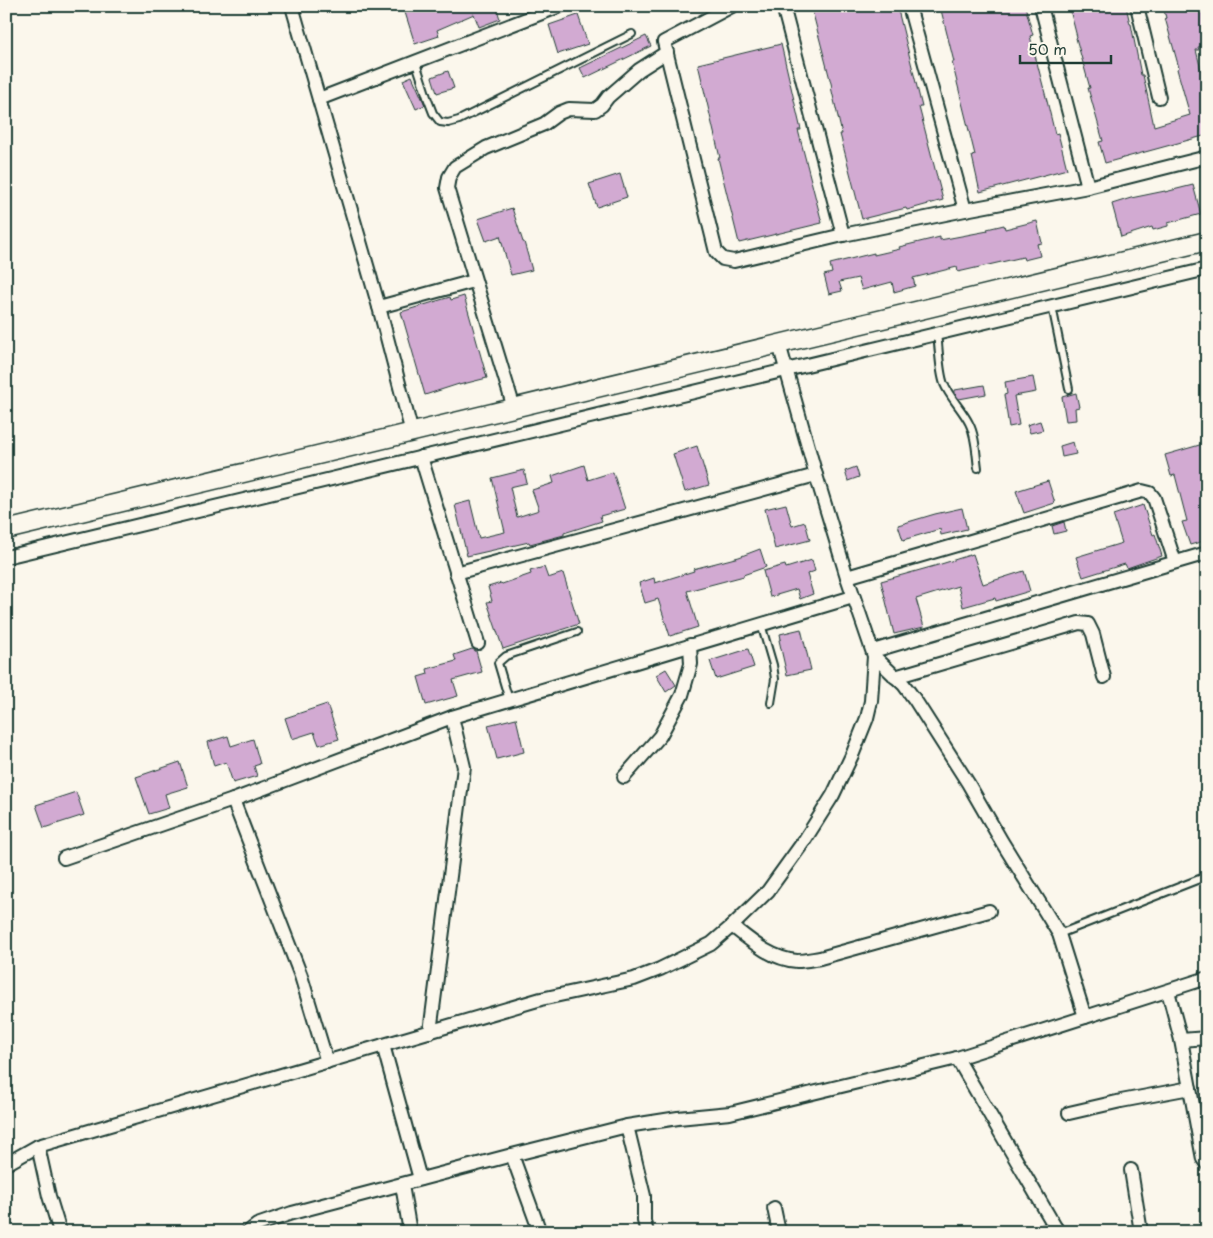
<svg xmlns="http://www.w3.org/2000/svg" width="1213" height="1238" font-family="'Playpen Sans',sans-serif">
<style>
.building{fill:#d2aad2;stroke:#1f3d34}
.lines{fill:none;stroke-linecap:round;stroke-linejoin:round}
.lane-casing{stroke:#1f3d34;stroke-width:10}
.street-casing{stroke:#1f3d34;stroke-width:16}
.secondary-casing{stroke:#1f3d34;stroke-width:21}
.lane{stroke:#fbf7ec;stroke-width:6}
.street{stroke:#fbf7ec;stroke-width:12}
.secondary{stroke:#fbf7ec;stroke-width:18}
</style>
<rect width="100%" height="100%" fill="#fbf7ec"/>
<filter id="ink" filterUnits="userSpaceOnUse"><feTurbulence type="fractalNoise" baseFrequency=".02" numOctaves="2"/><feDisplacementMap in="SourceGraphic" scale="10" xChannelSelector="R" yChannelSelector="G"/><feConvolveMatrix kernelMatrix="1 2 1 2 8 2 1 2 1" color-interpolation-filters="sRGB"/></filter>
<g filter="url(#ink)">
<!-- building -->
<g class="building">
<path d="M 403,6 L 496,6 L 500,19 L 479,27 L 474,14 L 437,30 L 439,36 L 415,44 Z"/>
<path d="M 811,6 L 839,6 L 840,11 L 860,6 L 897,6 L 922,107 L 919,107 L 943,200 L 907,210 L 906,208 L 862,219 L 840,134 L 842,134 L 831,87 L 832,87 Z"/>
<path d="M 940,6 L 1025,6 L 1033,35 L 1030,36 L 1048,105 L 1055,134 L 1058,133 L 1067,169 L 980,192 L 972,156 L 975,155 L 952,62 L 954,62 Z"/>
<path d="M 1069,6 L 1081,6 L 1081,9 L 1091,6 L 1126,6 L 1130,24 L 1131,24 L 1141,75 L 1143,75 L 1154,126 L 1190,115 L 1177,69 L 1179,68 L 1165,18 L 1166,18 L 1163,6 L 1207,6 L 1207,46 L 1198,47 L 1199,50 L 1196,50 L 1201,70 L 1202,70 L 1207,87 L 1207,135 L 1105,163 L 1099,142 L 1103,141 L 1088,88 L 1090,88 L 1076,38 L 1077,37 Z"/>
<path d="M 578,15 L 588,44 L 558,54 L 549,25 Z"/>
<path d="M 646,36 L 651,46 L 585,78 L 580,68 Z"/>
<path d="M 781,44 L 801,130 L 798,130 L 822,223 L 739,243 L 718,158 L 720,158 L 698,64 Z"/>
<path d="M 448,71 L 454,88 L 437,93 L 432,77 Z"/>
<path d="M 412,76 L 425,105 L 416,109 L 403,80 Z"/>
<path d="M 620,174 L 627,197 L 597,207 L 589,184 Z"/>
<path d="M 1193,185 L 1201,214 L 1168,223 L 1168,226 L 1153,230 L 1152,227 L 1121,237 L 1112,204 L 1131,198 L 1165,191 L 1165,192 Z"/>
<path d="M 512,208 L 523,242 L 524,242 L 532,270 L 511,275 L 500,236 L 486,241 L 478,219 Z"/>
<path d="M 1037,221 L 1042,243 L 1037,244 L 1040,256 L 1024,260 L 1023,257 L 958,272 L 957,267 L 913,278 L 915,286 L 894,292 L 892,282 L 862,290 L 858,278 L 839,282 L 842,291 L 829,294 L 824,275 L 832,273 L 830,264 L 874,253 L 874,255 L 900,249 L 899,247 L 940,237 L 940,240 L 988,231 L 987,229 L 1004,225 L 1005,229 Z"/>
<path d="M 464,296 L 487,378 L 459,385 L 459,384 L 425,395 L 401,312 L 450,297 L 451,300 Z"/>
<path d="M 1033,377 L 1036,392 L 1014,396 L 1019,425 L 1009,427 L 1004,395 L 1007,394 L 1005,382 Z"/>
<path d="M 984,385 L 986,394 L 959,399 L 955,394 L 955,390 Z"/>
<path d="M 1076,393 L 1079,407 L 1075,408 L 1076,420 L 1066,421 L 1062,397 Z"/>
<path d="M 1040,421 L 1043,430 L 1030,433 L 1027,425 Z"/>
<path d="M 1073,442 L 1076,454 L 1062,457 L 1060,446 Z"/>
<path d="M 1203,444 L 1207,460 L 1207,540 L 1190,545 L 1182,522 L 1187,521 L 1175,475 L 1171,476 L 1165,455 Z"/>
<path d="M 697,446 L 709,485 L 685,492 L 673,454 Z"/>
<path d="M 584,465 L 588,480 L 613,472 L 625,509 L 600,516 L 602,521 L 564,533 L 564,535 L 530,544 L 529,542 L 467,556 L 455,505 L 470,501 L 479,538 L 505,532 L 492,478 L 524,470 L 527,483 L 510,487 L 517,517 L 539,510 L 532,490 L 554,483 L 552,476 Z"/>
<path d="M 856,467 L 859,477 L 848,481 L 845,471 Z"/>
<path d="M 1048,481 L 1055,503 L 1024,513 L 1016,491 Z"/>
<path d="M 786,504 L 792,526 L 805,522 L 810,540 L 775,549 L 765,509 Z"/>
<path d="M 1143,505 L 1153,535 L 1155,534 L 1162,556 L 1127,568 L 1125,564 L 1083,577 L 1076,557 L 1122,543 L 1113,515 Z"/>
<path d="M 962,508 L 967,529 L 941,535 L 940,529 L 903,540 L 898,525 L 935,514 Z"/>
<path d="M 1064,522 L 1066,531 L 1054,534 L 1052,526 Z"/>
<path d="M 760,549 L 766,567 L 743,575 L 744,576 L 687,591 L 698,627 L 670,636 L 658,599 L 645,603 L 639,583 L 654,578 L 655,583 L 694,571 L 693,569 L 739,557 Z"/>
<path d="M 973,554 L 983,584 L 1024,571 L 1030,591 L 996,601 L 995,598 L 963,607 L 958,586 L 916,599 L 924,627 L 894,634 L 881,581 L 938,565 Z"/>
<path d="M 812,560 L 815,571 L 807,574 L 813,594 L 800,599 L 797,589 L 770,597 L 763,571 L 785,565 L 786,568 Z"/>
<path d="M 544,567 L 548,578 L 563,573 L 579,624 L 503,649 L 487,602 L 492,601 L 488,587 L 501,583 L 502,584 L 531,574 L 530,571 Z"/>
<path d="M 801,629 L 811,670 L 787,675 L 779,640 L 781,639 L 780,634 Z"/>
<path d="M 472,649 L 476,651 L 482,672 L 453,680 L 458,696 L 426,705 L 418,677 L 428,674 L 427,669 L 456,661 L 454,655 Z"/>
<path d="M 748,649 L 754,667 L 716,679 L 710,661 Z"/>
<path d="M 666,669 L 676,685 L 666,692 L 656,675 Z"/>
<path d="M 327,704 L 339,739 L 319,745 L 314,732 L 292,739 L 285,718 Z"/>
<path d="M 516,718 L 524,752 L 497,759 L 488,725 Z"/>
<path d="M 228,736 L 231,746 L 253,739 L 260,764 L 254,766 L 257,776 L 233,783 L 226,762 L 214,766 L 208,742 Z"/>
<path d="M 180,762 L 188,787 L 165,794 L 169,808 L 149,814 L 136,777 Z"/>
<path d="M 76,792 L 84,815 L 44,828 L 36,805 Z"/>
</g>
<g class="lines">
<!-- lane casing -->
<g class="lane-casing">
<g id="lane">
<path d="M 416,63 L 428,100 L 433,113 L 440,122 L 448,123 L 459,120 L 632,34"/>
<path d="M 1052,306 L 1069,389"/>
<path d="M 937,334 C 939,347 939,371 944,384 C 950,398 962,409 969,423 C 976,436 976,454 978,468"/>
<path d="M 761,624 L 773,665 L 775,679 L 771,703"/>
<path d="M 509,700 L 498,663 L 506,656 L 577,632"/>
<path d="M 1059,934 L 1207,876"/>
</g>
</g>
<!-- street casing -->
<g class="street-casing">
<g id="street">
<path d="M 292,6 L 379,307 L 412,433"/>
<path d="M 732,6 L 664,42 L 716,252 L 723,259 L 734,261 L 843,235 L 965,210 L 1088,187 L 1041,6"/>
<path d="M 783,6 L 843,235"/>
<path d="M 909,6 L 965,210"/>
<path d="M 1137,6 L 1159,97"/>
<path d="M 319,99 L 560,6"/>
<path d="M 1088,187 L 1207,157"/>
<path d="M 379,307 L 474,281"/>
<path d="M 514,408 L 447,188 L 449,177 L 455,167 L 486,148 L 544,124 L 559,113 L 569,109 L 595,110 L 602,105 L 608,97 L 639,70 L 667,52"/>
<path d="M 421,457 L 478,643"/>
<path d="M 6,557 L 1207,269"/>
<path d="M 456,573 L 816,475"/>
<path d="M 847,577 L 1142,491 L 1150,493 L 1154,498 L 1175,562"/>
<path d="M 873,651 L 1207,553"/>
<path d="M 874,656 L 904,685 L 915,700 L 968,783 L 1002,842 L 1059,934 L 1085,1017"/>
<path d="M 895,677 L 1079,623 L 1088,624 L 1093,634 L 1104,677"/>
<path d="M 624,777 L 660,736 L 682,695 L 691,664 L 690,645"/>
<path d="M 233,800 L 301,976 L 327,1062"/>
<path d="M 64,858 L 233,800 L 452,717 L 853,597"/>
<path d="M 732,926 C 751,941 771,959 797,961 C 804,961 813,959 820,958 L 989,911"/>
<path d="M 1168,991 L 1181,1040 L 1203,1159 L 1207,1164"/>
<path d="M 430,1032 L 464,767 L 452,717"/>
<path d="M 1181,1040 L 1207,1038"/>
<path d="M 383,1045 L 420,1179"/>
<path d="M 957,1058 L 1058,1232"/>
<path d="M 1069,1113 L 1121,1101 L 1190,1088"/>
<path d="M 627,1126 L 644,1196 L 644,1221 L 647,1232"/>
<path d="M 38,1146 L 49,1196 L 60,1232"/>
<path d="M 512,1155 L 540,1232"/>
<path d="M 6,1164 L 38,1146 L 541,999 L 634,979 L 660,969 L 711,944 L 732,926 L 768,891 L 804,841 L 833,795 L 853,753 L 867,718 L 871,701 L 874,656 L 847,577 L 816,475 L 779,344"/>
<path d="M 1131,1170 L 1141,1232"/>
<path d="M 402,1185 L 410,1232"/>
<path d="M 774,1208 L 779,1232"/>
<path d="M 248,1232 L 257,1225 L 292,1213 L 512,1155 L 627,1126 L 678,1118 L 730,1113 L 957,1058 L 1207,978"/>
<path d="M 1042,1232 L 1056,1228"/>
</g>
</g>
<!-- secondary casing -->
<g class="secondary-casing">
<path id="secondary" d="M 6,530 L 1207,241"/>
</g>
<!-- lane -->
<use href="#lane" class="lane"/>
<!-- street -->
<use href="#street" class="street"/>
<!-- secondary -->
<use href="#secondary" class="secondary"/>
</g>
</g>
<!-- margin -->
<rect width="1213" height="1238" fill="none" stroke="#fbf7ec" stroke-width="25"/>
<rect x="12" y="12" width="1188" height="1213" fill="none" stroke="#1f3d34" stroke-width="2" filter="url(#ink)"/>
<!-- scale -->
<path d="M1020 55v8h91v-8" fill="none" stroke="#1f3d34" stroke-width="2.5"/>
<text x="1028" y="55" font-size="15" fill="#1f3d34" stroke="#fbf7ec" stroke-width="4" paint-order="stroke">50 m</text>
</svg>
